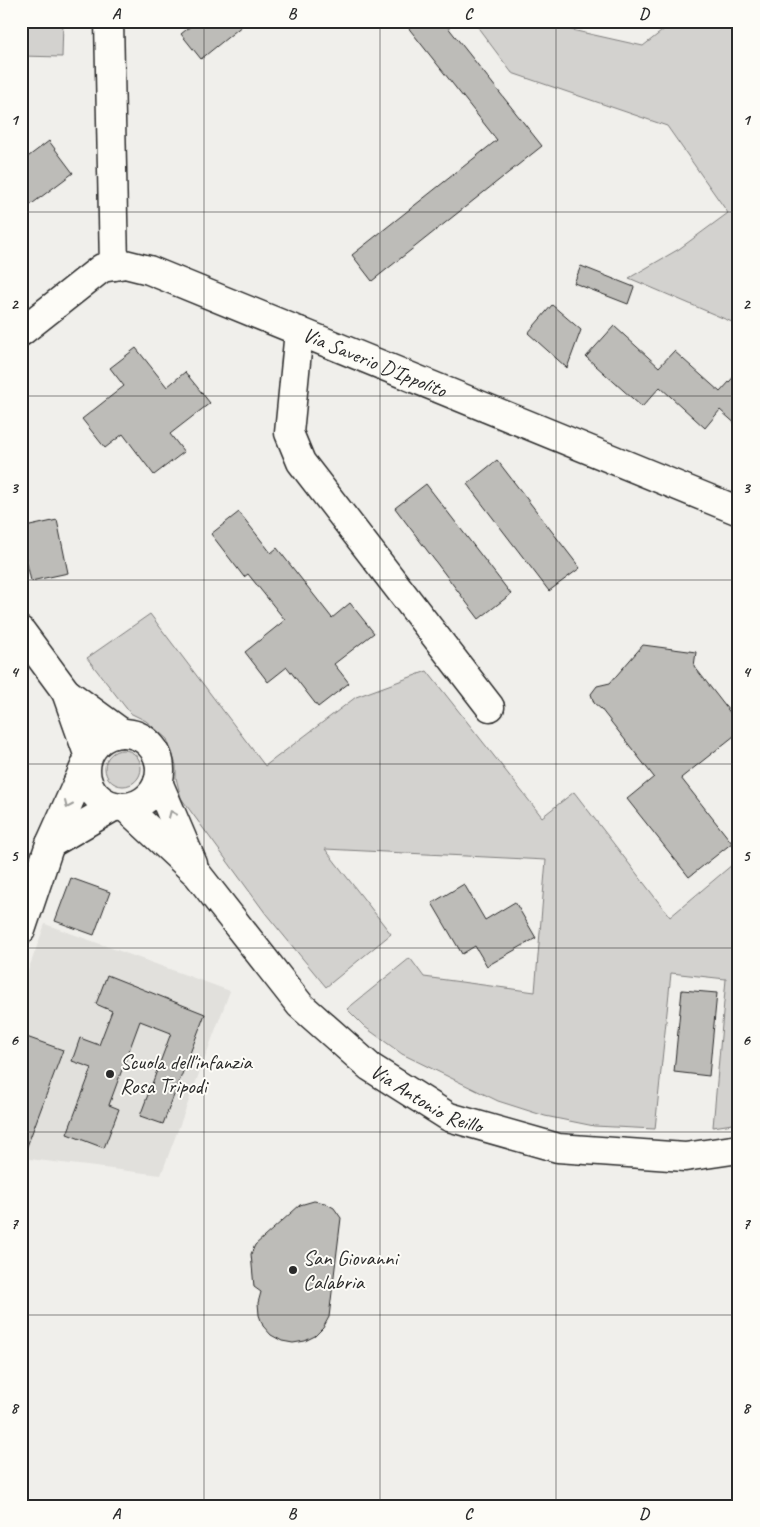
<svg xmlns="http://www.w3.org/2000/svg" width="760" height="1527" font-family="Caveat,sans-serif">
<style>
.built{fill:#e1e0dc}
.green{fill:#d3d2cf;stroke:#7f7e7d}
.building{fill:#bdbcb8;stroke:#2b2b2b}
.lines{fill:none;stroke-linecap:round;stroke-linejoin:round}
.minor-casing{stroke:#2b2b2b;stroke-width:31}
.minor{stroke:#fdfcf7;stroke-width:28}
.oneway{stroke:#9e9e9b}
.grid{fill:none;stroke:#2b2b2b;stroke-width:1;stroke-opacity:0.55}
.poi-dot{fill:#2b2b2b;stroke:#fdfcf7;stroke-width:2}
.labels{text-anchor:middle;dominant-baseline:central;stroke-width:4;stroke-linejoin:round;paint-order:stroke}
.street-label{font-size:21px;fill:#2b2b2b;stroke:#fdfcf7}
.poi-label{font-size:21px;fill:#2b2b2b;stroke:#fdfcf7;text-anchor:start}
.neatline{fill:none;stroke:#2b2b2b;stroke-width:2}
.grid-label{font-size:16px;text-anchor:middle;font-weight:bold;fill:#2b2b2b}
</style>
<rect width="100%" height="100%" fill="#f0efeb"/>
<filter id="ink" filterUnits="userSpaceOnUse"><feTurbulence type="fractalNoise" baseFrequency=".02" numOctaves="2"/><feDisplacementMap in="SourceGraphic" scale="10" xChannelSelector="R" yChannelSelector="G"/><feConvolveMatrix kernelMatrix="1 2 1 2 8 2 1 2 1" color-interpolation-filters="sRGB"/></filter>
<g filter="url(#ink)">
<!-- built -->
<path class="built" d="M 45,924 L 230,991 L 161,1175 L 21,1158 L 21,990 Z"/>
<!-- green -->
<g class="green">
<path d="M 21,21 L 63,21 L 62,57 L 21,56 Z"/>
<path d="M 473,21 L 543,21 L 545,24 L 643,46 L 675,21 L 739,21 L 739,325 L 629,278 L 679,249 L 728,213 L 667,126 L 512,73 Z"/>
<path d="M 150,614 L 265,766 L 356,697 L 427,671 L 542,817 L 574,792 L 670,917 L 739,859 L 739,1123 L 713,1127 L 726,979 L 671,973 L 655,1129 L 594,1126 L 545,1116 L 498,1101 L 402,1054 L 365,1027 L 347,1009 L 410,958 L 424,977 L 535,992 L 546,860 L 325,849 L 391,934 L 326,987 L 266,914 L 181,798 L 176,778 L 176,765 L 167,739 L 146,721 L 130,713 L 87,658 Z"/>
<circle cx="123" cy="768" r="18"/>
</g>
<!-- building -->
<g class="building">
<path d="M 197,21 L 248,21 L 201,59 L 181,34 Z"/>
<path d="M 403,21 L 443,21 L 542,146 L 372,281 L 352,255 L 497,140 Z"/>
<path d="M 49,141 L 73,173 L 21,212 L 21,162 Z"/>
<path d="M 581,266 L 634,287 L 628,304 L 574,283 Z"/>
<path d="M 552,305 L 581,330 L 567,368 L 528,333 Z"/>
<path d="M 614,326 L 659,367 L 674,351 L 720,392 L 739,371 L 739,427 L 720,410 L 705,428 L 660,387 L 642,407 L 586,357 Z"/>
<path d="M 136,348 L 167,387 L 185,372 L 210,403 L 170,434 L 184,452 L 154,475 L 123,434 L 105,448 L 82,419 L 124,386 L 110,368 Z"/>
<path d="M 497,460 L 580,568 L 549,591 L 467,484 Z"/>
<path d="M 426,484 L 511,594 L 479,619 L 395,508 Z"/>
<path d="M 239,512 L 271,553 L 277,548 L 332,618 L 350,603 L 374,633 L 334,664 L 349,683 L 318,707 L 287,667 L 268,682 L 245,652 L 285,620 L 248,574 L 244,577 L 211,534 Z"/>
<path d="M 57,520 L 68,573 L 31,581 L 21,537 L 21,528 Z"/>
<path d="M 643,645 L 696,652 L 694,666 L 739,724 L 739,732 L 681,778 L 732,843 L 689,877 L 627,799 L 654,777 L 601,709 L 594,703 L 591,694 L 597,686 L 610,683 Z"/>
<path d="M 71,878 L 110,892 L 94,935 L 55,921 Z"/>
<path d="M 464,884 L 485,920 L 515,902 L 536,938 L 487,966 L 475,946 L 462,954 L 432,903 Z"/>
<path d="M 107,975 L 205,1014 L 163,1124 L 140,1116 L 171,1033 L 140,1021 L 109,1105 L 119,1109 L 104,1148 L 67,1134 L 92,1068 L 72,1061 L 80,1038 L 99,1045 L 112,1011 L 96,1004 Z"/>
<path d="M 682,990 L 717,993 L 709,1076 L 674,1072 Z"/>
<path d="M 21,1035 L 63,1050 L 23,1157 L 21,1157 Z"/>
<path d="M 314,1201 L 325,1203 L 334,1208 L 341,1218 L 329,1317 L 323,1328 L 315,1336 L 305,1341 L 293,1343 L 282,1341 L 271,1335 L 263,1326 L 259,1315 L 258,1303 L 261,1292 L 254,1287 L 251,1254 L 255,1245 L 300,1205 Z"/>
</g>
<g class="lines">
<!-- minor casing -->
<g class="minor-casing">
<g id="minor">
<path d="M 109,21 L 114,266"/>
<path d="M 299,331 L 289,433 L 301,462 L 490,707"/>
<path id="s1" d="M 21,332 L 102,268 L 125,264 L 149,270 L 739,511"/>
<path d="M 21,631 L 66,692 L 122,733"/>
<path d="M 66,692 L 88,754"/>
<circle cx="123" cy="770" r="37"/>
<path d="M 158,782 L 193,864"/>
<path id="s2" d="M 125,807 L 198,875 L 300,1005 L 370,1067 L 449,1117 L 558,1148 L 685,1157 L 739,1149"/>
<path d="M 50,844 L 115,806"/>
<path d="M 21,930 L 50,844 L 85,766"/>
</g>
</g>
<!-- minor -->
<use href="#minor" class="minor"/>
</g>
<!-- one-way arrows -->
<defs><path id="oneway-chevron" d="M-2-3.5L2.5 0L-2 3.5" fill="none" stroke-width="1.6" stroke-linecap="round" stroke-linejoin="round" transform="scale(1.25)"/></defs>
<g class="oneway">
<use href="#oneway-chevron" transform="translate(68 805) rotate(114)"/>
<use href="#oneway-chevron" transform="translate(172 814) rotate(-113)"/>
</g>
</g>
<!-- grid -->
<path class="grid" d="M 204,21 L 204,1506M 380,21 L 380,1506M 556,21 L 556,1506M 21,212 L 739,212M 21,396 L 739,396M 21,580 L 739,580M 21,764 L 739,764M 21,948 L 739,948M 21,1132 L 739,1132M 21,1315 L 739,1315"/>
<!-- markers -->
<g class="poi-dot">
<circle cx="110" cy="1074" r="5"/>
<circle cx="293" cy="1270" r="5"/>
</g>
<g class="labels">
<!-- street labels -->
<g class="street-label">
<text stroke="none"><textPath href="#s1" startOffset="395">Via Saverio D'Ippolito</textPath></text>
<text stroke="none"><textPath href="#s2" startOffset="424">Via Antonio Reillo</textPath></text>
</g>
<!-- poi labels -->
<g class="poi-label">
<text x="120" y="1062">Scuola dell'infanzia<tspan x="120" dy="24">Rosa Tripodi</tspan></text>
<text x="303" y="1258">San Giovanni<tspan x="303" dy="24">Calabria</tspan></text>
</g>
</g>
<!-- margin -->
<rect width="760" height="1527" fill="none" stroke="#fdfcf7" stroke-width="55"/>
<rect x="28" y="28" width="704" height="1472" class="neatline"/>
<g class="grid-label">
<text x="116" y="19">A</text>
<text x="292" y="19">B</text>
<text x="468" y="19">C</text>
<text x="644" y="19">D</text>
<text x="14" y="125">1</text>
<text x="746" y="125">1</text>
<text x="14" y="309">2</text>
<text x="746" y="309">2</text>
<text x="14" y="493">3</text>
<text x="746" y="493">3</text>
<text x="14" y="677">4</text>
<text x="746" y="677">4</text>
<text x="14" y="861">5</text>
<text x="746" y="861">5</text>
<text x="14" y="1045">6</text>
<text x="746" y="1045">6</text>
<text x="14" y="1229">7</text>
<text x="746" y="1229">7</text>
<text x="14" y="1413">8</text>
<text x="746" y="1413">8</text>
<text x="116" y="1519">A</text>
<text x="292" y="1519">B</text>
<text x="468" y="1519">C</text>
<text x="644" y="1519">D</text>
</g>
</svg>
